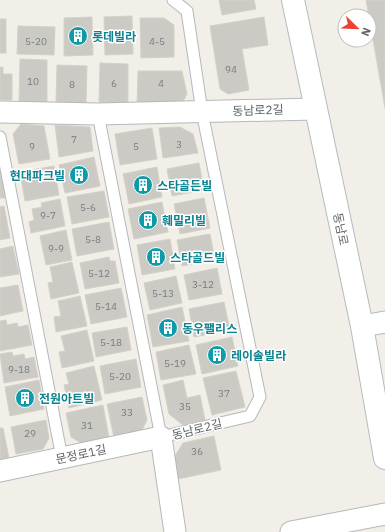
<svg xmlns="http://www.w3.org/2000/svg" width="385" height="532" font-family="'IBM Plex Sans','Noto Sans KR',sans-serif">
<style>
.building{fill:#cccac5;stroke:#d6d1c6}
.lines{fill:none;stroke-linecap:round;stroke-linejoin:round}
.service-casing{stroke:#b5b8bc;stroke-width:13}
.minor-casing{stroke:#b5b8bc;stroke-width:23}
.secondary-casing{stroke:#b6babf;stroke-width:24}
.service{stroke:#fff;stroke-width:11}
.minor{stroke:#fff;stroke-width:21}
.secondary{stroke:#fff;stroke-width:22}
.labels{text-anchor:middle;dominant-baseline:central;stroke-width:3;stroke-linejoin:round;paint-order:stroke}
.number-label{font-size:10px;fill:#7a7d7f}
.culture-label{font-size:12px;font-weight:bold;fill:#0d838f;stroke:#fff;text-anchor:start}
.street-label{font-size:12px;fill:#5f6368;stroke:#fff}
</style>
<rect width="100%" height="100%" fill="#f1efe8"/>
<!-- building -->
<g class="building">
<path d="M 219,0 L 254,0 L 256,9 L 222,15 Z"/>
<path d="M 366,0 L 385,0 L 385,108 Z"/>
<path d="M 132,16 L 133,54 L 105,55 L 104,17 Z"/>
<path d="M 92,17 L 93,55 L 64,56 L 64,18 Z"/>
<path d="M 264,17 L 268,45 L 242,49 L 249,90 L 228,94 L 220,89 L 210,26 Z"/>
<path d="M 140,18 L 164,18 L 174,25 L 174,57 L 141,58 Z"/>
<rect x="0" y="19" width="6" height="34"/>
<path d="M 18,26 L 55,27 L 54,55 L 17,54 Z"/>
<path d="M 20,59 L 47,60 L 47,102 L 19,102 Z"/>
<path d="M 100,63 L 128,64 L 128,103 L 99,102 Z"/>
<path d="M 57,65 L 87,66 L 86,103 L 56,102 Z"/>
<path d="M 0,67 L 3,67 L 3,74 L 12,74 L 12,100 L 0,100 Z"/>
<path d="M 138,71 L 182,71 L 187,94 L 181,105 L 137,104 Z"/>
<path d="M 21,124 L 44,126 L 50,159 L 19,164 L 13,134 Z"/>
<path d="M 55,125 L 90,127 L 93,151 L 59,157 Z"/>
<path d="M 180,127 L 193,134 L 198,153 L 163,158 L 159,128 Z"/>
<path d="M 152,128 L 157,159 L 120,165 L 115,134 Z"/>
<path d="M 94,157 L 100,186 L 65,193 L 59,165 Z"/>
<path d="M 199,163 L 204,190 L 172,196 L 167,169 Z"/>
<path d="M 54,166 L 59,195 L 25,201 L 20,172 Z"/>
<path d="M 157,167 L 162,197 L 129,204 L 123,174 Z"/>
<path d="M 0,168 L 5,198 L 0,198 Z"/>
<path d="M 104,191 L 109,217 L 72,224 L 67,197 Z"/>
<path d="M 204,198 L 210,228 L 180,234 L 174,204 Z"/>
<path d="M 60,199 L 65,226 L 31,233 L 29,222 L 34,220 L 32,209 L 42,207 L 41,203 Z"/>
<path d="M 162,202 L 168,232 L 134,239 L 128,209 Z"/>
<path d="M 4,206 L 10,238 L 0,240 L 0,207 Z"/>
<path d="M 109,222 L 114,249 L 77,256 L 72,229 Z"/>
<path d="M 66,230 L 72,260 L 46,265 L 40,236 Z"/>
<path d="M 210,234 L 215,260 L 182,266 L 177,240 Z"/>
<path d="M 170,239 L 175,269 L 142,275 L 137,245 Z"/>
<path d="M 13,246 L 19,274 L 0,277 L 0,249 Z"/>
<path d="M 109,257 L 110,261 L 115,261 L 119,283 L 85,289 L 80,263 Z"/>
<path d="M 72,262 L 79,293 L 51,299 L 48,283 L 53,282 L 50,267 Z"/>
<path d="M 217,268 L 222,294 L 189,300 L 184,275 Z"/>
<path d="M 176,276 L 182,303 L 150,310 L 144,283 Z"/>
<path d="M 18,285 L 23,311 L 0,316 L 0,288 Z"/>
<path d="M 121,288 L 127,317 L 91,324 L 85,295 Z"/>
<path d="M 80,296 L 87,326 L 56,332 L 54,317 L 61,316 L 58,301 Z"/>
<path d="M 224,302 L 230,330 L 194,337 L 189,309 Z"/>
<path d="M 182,307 L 189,341 L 153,347 L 147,315 Z"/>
<path d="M 6,320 L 7,325 L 17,323 L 18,327 L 28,325 L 32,345 L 0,351 L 0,321 Z"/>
<path d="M 127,327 L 131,350 L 96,357 L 92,333 Z"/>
<path d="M 87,330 L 94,361 L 62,368 L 59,352 L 65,351 L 61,336 Z"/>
<path d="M 232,337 L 238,366 L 202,374 L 196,345 Z"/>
<path d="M 189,345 L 196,374 L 161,380 L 156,352 Z"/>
<path d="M 12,352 L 13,356 L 24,354 L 25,359 L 34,357 L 38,377 L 4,383 L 0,354 Z"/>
<path d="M 136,359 L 141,387 L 105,394 L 100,366 Z"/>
<path d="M 94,366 L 102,400 L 69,408 L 64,385 L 69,384 L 66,373 Z"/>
<path d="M 236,371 L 245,407 L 212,415 L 203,378 Z"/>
<path d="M 39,380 L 44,409 L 10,416 L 5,387 Z"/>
<path d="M 183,380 L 187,398 L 200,395 L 205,420 L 183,425 L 169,414 L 163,385 Z"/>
<path d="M 142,397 L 147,420 L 141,432 L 114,438 L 107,404 Z"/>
<path d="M 103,405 L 109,438 L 81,443 L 71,437 L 66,413 Z"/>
<path d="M 46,420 L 49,438 L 43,449 L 16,454 L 11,427 Z"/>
<path d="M 0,428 L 3,428 L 9,458 L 0,460 Z"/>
<path d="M 214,436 L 221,470 L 178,479 L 173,459 L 183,443 Z"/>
</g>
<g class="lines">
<!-- service casing -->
<g class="service-casing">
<g id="service">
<path d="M 98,114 L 161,437 L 250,416 L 260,397 L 202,112 L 187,11 L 173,0"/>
<path d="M 0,137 L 62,458"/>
</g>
</g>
<!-- minor casing -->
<g class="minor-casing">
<g id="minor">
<path d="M 0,112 L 98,114 L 315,109"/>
<path d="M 362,326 L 385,322"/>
<path d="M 0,471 L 161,437 L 175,532"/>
<path d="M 291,532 L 385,514"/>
</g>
</g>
<!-- secondary casing -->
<g class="secondary-casing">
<path id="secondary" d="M 293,0 L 362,326 L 385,458"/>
</g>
<!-- service -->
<use href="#service" class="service"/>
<!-- minor -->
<use href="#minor" class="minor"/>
<!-- secondary -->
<use href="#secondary" class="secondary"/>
</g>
<!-- icons -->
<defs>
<g id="building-disc" transform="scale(1)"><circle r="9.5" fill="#0f9aa8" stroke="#fff"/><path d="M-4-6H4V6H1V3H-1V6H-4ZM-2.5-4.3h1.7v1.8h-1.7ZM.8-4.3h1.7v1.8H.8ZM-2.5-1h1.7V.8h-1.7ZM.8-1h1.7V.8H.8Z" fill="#fff"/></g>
</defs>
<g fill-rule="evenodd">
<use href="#building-disc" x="78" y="36"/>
<use href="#building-disc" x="79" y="175"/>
<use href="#building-disc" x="143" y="185"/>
<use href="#building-disc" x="148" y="220"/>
<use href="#building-disc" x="156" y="257"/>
<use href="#building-disc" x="168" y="328"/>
<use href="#building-disc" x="217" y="355"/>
<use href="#building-disc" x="25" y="398"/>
</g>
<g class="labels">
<!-- number labels -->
<g class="number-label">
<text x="36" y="41">5-20</text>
<text x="157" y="41">4-5</text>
<text x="231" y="69">94</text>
<text x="33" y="81">10</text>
<text x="114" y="83">6</text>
<text x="161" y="83">4</text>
<text x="72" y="84">8</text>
<text x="74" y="139">7</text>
<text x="179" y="144">3</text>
<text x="32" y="146">9</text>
<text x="136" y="146">5</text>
<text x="88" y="207">5-6</text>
<text x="48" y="215">9-7</text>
<text x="93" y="239">5-8</text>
<text x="56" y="248">9-9</text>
<text x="99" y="273">5-12</text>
<text x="203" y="284">3-12</text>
<text x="163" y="293">5-13</text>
<text x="106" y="306">5-14</text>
<text x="111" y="342">5-18</text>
<text x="175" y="363">5-19</text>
<text x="19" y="369">9-18</text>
<text x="120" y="376">5-20</text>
<text x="224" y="393">37</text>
<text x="185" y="406">35</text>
<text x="127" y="412">33</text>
<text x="87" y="425">31</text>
<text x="30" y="433">29</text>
<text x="197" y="451">36</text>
</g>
<!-- culture labels -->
<g class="culture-label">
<text x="92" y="36">롯데빌라</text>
<text x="65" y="175" text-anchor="end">현대파크빌</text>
<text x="157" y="185">스타골든빌</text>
<text x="162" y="220">훼밀리빌</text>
<text x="170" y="257">스타골드빌</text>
<text x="182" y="328">동우팰리스</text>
<text x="231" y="355">레이솔빌라</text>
<text x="39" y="398">전원아트빌</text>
</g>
<!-- street labels -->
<g class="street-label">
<text transform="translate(258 110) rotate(-2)">동남로2길</text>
<text transform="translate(341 229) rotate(78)">동남로</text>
<text transform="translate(197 429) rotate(-14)">동남로2길</text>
<text transform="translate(81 454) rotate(-12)">문정로1길</text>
</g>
</g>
<!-- north arrow -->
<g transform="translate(357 28) rotate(113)"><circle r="19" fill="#ffffff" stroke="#bfc1c3"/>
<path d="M0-3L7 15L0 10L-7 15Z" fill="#ea4335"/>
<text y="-6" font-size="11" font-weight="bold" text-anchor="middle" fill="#5f6368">N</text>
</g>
</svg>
